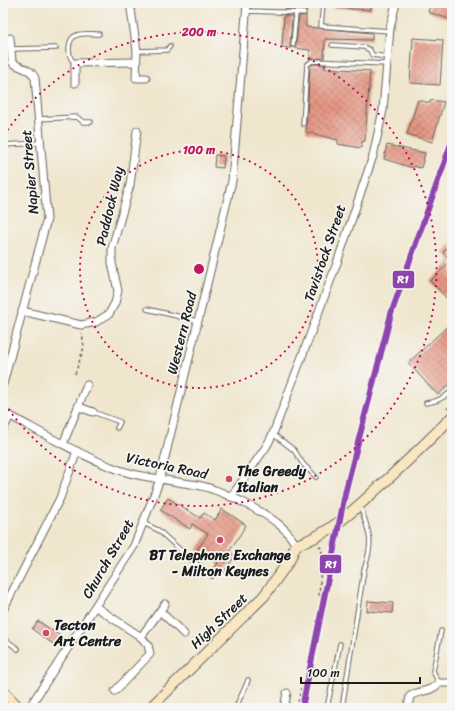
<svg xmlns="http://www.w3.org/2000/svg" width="455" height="711" font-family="Sriracha,sans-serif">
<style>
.building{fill:url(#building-cross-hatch)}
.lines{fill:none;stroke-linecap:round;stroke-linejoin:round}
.lane-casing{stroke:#66635a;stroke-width:5.5}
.street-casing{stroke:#66635a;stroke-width:9}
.secondary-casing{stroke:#66635a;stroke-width:12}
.path{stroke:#66635a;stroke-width:1.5;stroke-dasharray:3 3;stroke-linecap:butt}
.lane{stroke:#fff;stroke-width:3.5}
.street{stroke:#fff;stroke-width:7}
.secondary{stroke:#f9e7c3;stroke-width:10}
.rail-casing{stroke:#1c1c1c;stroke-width:4}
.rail{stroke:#f6f6f2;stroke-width:2.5;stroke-dasharray:8;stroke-linecap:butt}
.rail-1-casing{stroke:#f6f6f2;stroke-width:9}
.rail-1{stroke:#8e44ad;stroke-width:6}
.ring{fill:none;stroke:#c2185b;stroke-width:2;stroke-dasharray:2 4}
.poi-dot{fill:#d1495b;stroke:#f6f6f2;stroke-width:1.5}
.labels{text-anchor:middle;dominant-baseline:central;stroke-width:3.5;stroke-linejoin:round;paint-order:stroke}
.street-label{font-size:14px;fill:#1c1c1c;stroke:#f6f6f2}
.poi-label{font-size:14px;font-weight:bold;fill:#1c1c1c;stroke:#f6f6f2;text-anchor:start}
.centre{fill:#c2185b;stroke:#f6f6f2;stroke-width:2}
.ring-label{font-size:12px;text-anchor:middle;font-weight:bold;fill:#c2185b;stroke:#f6f6f2;stroke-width:3.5;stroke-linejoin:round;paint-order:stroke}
.line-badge{stroke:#f6f6f2;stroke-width:1.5}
.badge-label{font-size:11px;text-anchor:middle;font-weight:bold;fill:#fff}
</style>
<defs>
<pattern id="building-cross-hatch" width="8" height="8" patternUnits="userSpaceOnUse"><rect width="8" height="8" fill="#e59683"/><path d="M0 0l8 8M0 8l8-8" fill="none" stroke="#b97a6a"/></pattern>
</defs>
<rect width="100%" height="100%" fill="#f6f6f2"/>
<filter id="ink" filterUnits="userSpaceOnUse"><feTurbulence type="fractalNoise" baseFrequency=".025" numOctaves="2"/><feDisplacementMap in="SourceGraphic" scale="8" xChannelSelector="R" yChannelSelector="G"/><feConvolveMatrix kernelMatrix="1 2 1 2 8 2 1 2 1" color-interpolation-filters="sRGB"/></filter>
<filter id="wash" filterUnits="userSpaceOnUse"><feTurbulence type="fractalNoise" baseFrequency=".012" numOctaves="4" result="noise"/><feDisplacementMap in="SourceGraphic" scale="16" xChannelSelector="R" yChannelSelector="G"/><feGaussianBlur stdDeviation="0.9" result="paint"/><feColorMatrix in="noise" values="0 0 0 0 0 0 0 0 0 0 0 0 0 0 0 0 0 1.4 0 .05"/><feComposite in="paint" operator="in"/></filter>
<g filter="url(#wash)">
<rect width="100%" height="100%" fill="#f0e6ce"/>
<g id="blocks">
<!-- building -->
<g class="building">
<path d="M 285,3 L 307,3 L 307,11 L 285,9 Z"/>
<path d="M 336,3 L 372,3 L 371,10 L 335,8 Z"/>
<path d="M 431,3 L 452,3 L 452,20 L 428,12 Z"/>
<path d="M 306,15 L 306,27 L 372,33 L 372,40 L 325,39 L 324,58 L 310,59 L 310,50 L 294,48 L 296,45 L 299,16 Z"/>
<path d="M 284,16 L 292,16 L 290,45 L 291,48 L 282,47 Z"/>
<path d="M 413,38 L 443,40 L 440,85 L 410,83 Z"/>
<path d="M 313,64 L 324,65 L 324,68 L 370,71 L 365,141 L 362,142 L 361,148 L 338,144 L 338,140 L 306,132 L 310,66 Z"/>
<path d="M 418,100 L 430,103 L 431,100 L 444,102 L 432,142 L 407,134 Z"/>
<path d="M 387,145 L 425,153 L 421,168 L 413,166 L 413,168 L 384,159 Z"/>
<path d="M 215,155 L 224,156 L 223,168 L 214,167 Z"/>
<path d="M 452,244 L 452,304 L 430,281 L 451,261 L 443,252 Z"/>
<path d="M 452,322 L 452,382 L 438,395 L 408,363 Z"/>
<path d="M 168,498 L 200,518 L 204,513 L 215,520 L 222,509 L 246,525 L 229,552 L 235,556 L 223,573 L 215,568 L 218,563 L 197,550 L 208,534 L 192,524 L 190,529 L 160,510 Z"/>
<path d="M 368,601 L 393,603 L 392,613 L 367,611 Z"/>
<path d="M 38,621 L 62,637 L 56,646 L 32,629 Z"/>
</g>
</g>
</g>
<g filter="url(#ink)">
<use href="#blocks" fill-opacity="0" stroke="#66635a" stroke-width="1"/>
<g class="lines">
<!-- lane casing -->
<g class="lane-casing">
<g id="lane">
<path d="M 323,3 L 321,26 L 390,31"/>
<path d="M 246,11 L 304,13"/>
<path d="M 293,45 L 296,13"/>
<path d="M 332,45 L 364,47 L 370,50 L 372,55 L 388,57"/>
<path d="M 11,49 L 56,48"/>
<path d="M 137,51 L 167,50 L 170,46"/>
<path d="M 75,63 C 70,59 69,55 69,48 C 70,30 85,34 99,34"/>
<path d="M 38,119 L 77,117 L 83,122 L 91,122"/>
<path d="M 303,124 L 307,65 L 312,61 L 387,64"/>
<path d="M 3,145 L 40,143"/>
<path d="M 147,309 L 198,321"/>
<path d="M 426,403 C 437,402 444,398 452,391"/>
<path d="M 93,412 L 120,422 L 117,428"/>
<path d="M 3,433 L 12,416"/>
<path d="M 273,434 L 294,450 L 303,464 L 316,477"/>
<path d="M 143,523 L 158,530 L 187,556 L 212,576"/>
<path d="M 3,638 L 18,649"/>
<path d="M 439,683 L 433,671 L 441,631"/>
<path d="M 236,708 C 239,698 245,690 248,680"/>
<path d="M 327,708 L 340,644"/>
<path d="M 342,708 L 364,570 C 374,541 370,534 360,506"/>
</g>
</g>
<!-- street casing -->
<g class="street-casing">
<g id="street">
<path d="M 130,3 L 137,51 L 136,78 L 146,78"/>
<path d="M 75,83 L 75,63 L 136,62"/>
<path d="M 22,311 L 81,325 L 96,322 L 109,314 L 115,303 L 118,291 L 112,263 L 112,248 L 130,185 L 137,131"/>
<path d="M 3,384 L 47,219 L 35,78 C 30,67 20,69 12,62 L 10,38"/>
<path d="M 79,407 L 93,412"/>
<path d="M 3,412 C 39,431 75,453 114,468 C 140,478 170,480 197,485 C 220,489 266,512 283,528 C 288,532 292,539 296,545"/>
<path d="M 63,444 L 87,385"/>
<path d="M 231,497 L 266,447 L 273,434 L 337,263 L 373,156 L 383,110 L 390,28 L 396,3"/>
<path d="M 96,607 L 141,637"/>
<path d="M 3,610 L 60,498 L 77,451"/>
<path d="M 161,612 L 184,634"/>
<path d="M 115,691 L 150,654 L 148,645 L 141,637 L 165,604"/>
<path d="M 29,708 L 134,546 L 159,482 L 232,181 L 247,3"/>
<path d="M 284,708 L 287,693"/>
<path d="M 408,708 L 410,696 C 420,690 432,692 439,683 L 452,683"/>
</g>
</g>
<!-- secondary casing -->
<g class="secondary-casing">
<g id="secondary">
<path d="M 3,691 L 19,708"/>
<path d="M 150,708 L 264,596 L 289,561 L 296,545 C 329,535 354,510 379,487 C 404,465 428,441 452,417"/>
</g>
</g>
<!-- path -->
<g class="path">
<path d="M 75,374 L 84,347 L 82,333"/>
<path d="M 447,409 L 452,404"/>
<path d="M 319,546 L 322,549 L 319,598"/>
<path d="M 297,708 L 301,688"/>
</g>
<!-- lane -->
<use href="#lane" class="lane"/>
<!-- street -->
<use href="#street" class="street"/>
<!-- secondary -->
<use href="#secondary" class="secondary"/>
<!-- rail casing -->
<g class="rail-casing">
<path id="rail" d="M 364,416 L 391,314 L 452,141"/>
</g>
<!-- rail -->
<use href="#rail" class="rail"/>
<!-- rail-1 casing -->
<g class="rail-1-casing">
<path id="rail-1" d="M 302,708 L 346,489 L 391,314 L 452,141"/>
</g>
<!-- rail-1 -->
<use href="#rail-1" class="rail-1"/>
</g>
</g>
<!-- distance rings -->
<g class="ring">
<circle cx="199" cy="269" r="119"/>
<path d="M4 135A237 237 0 1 1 4 403"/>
</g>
<!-- markers -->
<g class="poi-dot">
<circle cx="229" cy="479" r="4"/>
<circle cx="220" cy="540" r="4"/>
<circle cx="46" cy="633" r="4"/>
</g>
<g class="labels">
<!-- street labels -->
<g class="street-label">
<text transform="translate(30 172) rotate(-95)">Napier Street</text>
<text transform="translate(110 206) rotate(-77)">Paddock Way</text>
<text transform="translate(325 253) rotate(-71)">Tavistock Street</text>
<text transform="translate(182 333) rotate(-76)">Western Road</text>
<text transform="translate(167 466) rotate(12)">Victoria Road</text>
<text transform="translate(108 559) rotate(-60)">Church Street</text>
<text transform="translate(219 621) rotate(-44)">High Street</text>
</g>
<!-- poi labels -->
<g class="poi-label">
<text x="237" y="471">The Greedy<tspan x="237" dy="16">Italian</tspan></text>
<text x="220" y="555" text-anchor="middle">BT Telephone Exchange<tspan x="220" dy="16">- Milton Keynes</tspan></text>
<text x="54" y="625">Tecton<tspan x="54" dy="16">Art Centre</tspan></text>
</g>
</g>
<circle cx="199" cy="269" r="6" class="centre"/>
<g class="ring-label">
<text x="199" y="36">200 m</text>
<text x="199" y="154">100 m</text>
</g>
<g class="line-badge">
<rect x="392" y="270" width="23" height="19" rx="4" fill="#8e44ad"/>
<rect x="319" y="554" width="23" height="20" rx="4" fill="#8e44ad"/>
</g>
<g class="badge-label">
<text x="403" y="283">R1</text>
<text x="331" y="568">R1</text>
</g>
<!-- margin -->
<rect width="455" height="711" fill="none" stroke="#f6f6f2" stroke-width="16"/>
<!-- scale -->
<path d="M301 677v6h119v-6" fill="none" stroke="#1c1c1c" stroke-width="2"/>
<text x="307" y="677" font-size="12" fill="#1c1c1c" stroke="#f6f6f2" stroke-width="3" paint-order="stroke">100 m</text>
</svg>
